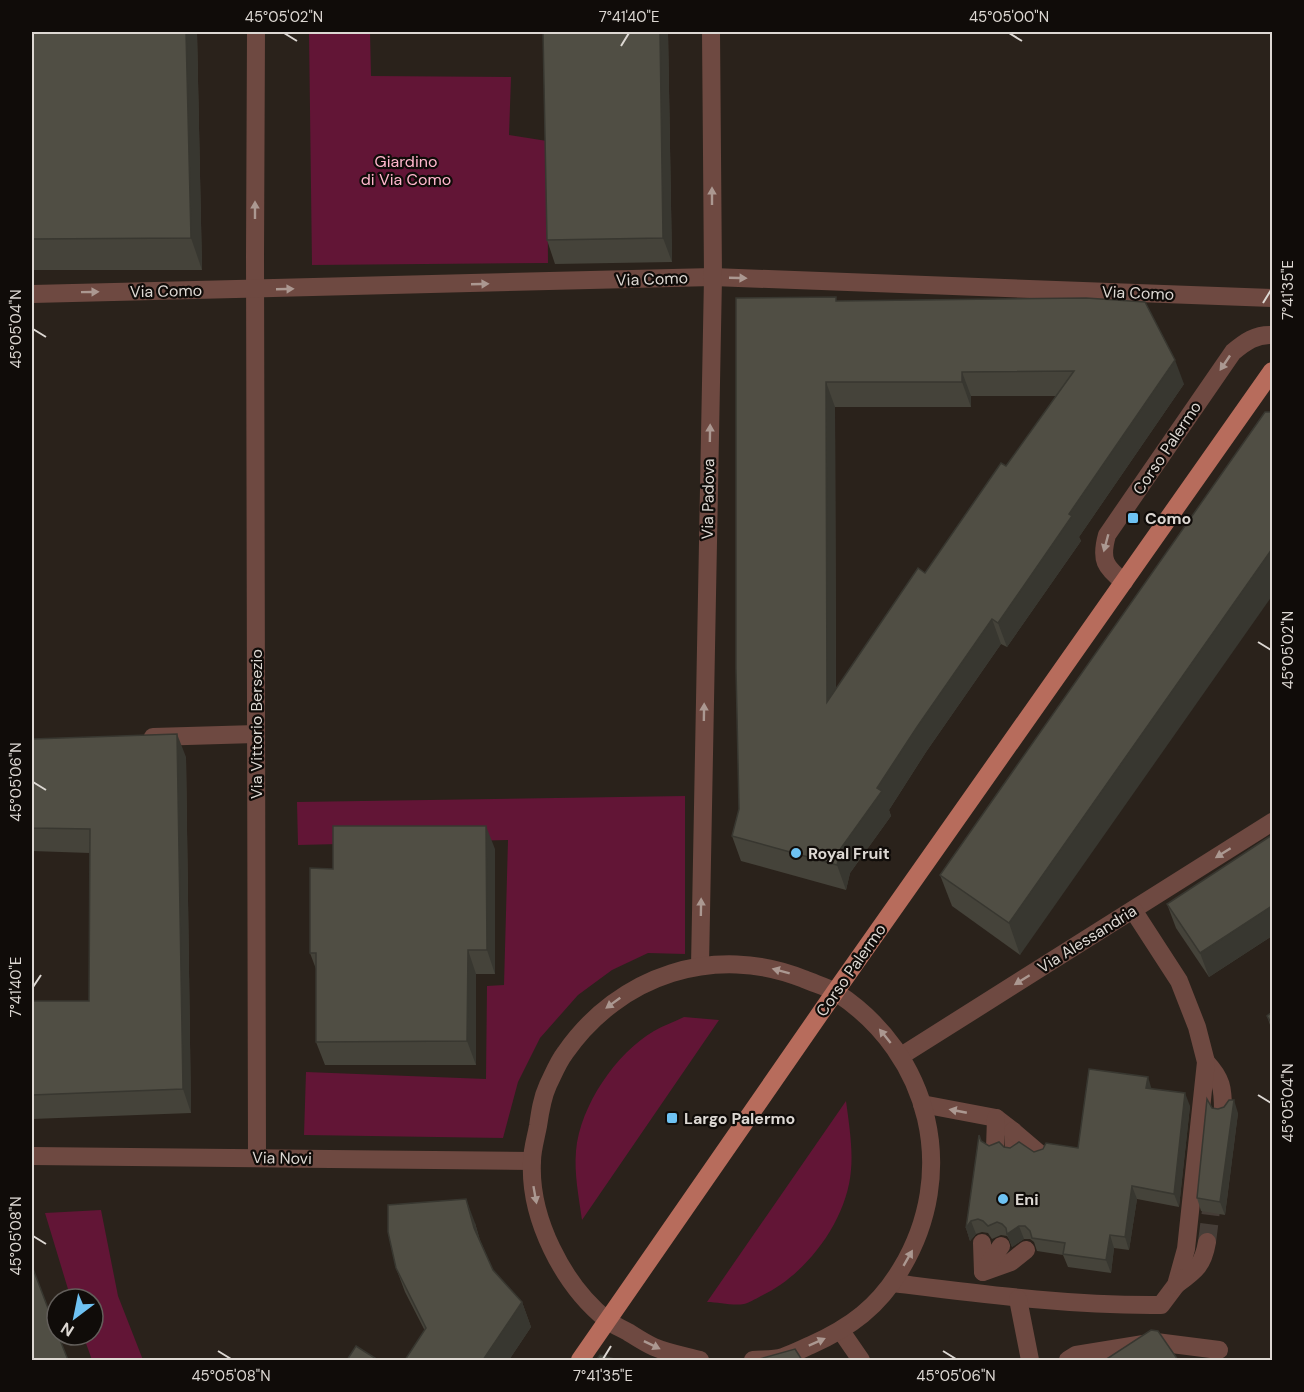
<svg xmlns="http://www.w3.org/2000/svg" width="1304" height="1392" font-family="'DM Sans',sans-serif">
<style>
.green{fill:#621536}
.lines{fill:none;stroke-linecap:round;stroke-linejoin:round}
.minor-tunnel{stroke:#453d37;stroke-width:18;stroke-dasharray:18 9;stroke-linecap:butt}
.minor{stroke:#6e4941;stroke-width:18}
.major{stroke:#b76c5c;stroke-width:18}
.wall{fill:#45433a;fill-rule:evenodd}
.shaded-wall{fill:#383730}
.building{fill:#504e44;stroke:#383730;stroke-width:1.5;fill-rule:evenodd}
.oneway{fill:#ab9891}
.ticks{fill:none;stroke:#ddd8d3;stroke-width:2}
.poi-dot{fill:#6ec2f3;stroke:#100c09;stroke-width:2}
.labels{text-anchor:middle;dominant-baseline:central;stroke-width:4.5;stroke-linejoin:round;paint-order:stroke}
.park-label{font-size:16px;fill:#ffb7cd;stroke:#100c09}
.street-label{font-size:16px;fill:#ddd8d3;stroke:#100c09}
.poi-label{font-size:16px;font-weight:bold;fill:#ddd8d3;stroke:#100c09;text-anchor:start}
.neatline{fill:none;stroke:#ddd8d3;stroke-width:2}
.ticks-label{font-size:15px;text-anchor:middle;fill:#ddd8d3}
</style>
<rect width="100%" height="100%" fill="#2a221b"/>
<!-- green -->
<g class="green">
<path d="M 309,32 L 370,32 L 371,76 L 511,77 L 509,135 L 547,141 L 548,263 L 312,265 Z"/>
<path d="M 685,796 L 685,954 L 648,953 L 612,970 L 578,995 L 540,1038 L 518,1082 L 503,1138 L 304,1135 L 306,1072 L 486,1079 L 487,986 L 504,985 L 508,840 L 298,845 L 297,802 Z"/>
<path d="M 684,1017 L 719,1020 L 582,1220 C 579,1198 574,1174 576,1151 C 580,1106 616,1053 654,1031 C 664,1025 674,1022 684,1017 Z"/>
<path d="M 846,1101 C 849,1124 853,1148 851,1170 C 847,1221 806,1275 761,1296 C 755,1299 749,1303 744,1304 C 733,1306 718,1302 707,1302 Z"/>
<path d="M 101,1210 L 118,1296 L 143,1360 L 92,1360 L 83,1335 L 93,1335 L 93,1299 L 71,1299 L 45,1213 Z"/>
</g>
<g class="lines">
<!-- minor-tunnel -->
<path class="minor-tunnel" d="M 1207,1242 L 1214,1187"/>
<!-- minor -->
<g class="minor">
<path d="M 256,32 L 255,256 L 257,1158"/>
<path d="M 32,294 L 713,277 L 1272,298"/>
<path d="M 1124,582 C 1105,567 1100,560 1107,535 L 1233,352 C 1245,342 1256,334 1272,335"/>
<path d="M 153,737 L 256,734"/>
<path d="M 700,966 L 713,277 L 711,32"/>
<path d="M 901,1056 L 1272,822"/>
<path d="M 1206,1062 C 1222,1079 1223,1088 1223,1111"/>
<path d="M 922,1104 L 996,1118 L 1013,1131 L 1014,1150"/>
<path d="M 1013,1131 L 1040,1154"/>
<path d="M 995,1148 L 996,1118"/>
<path d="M 32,1156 L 532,1161"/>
<path d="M 982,1243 L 983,1272 L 1011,1262 L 1026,1250"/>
<path d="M 983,1272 L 1001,1246"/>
<path d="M 893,1283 C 982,1294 1071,1306 1161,1305 L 1176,1285 L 1186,1249 L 1206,1062 L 1197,1027 L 1179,981 L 1133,910"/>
<path d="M 1176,1285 C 1195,1271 1203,1266 1207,1242"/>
<path d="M 1018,1299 L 1030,1360"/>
<path d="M 841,1331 L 861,1360"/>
<path d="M 700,1360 C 685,1356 668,1353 654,1347 C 645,1343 636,1337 628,1332 C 621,1328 613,1325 607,1320 C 563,1285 529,1218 532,1161 C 532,1150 536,1137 538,1126 C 540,1112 542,1098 548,1085 C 553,1075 558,1062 565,1053 C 619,975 715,943 804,979 C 815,984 828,987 837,993 C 931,1055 959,1173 901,1269 C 878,1307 851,1327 811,1345 C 802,1349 792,1354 783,1357 C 774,1360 763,1359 753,1360"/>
<path d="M 1068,1360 L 1076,1355 L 1156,1342 L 1219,1350"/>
</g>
<!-- major -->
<path class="major" d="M 580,1360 L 835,992 L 1272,371"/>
</g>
<!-- wall -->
<g class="wall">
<path d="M 32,32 L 197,32 L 202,270 L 32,270 Z"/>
<path d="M 668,32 L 672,262 L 555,264 L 547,240 Z"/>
<path d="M 837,301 L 1184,384 L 1079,537 L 1081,541 L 1007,647 L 1001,644 L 926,752 L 889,810 L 891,816 L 850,873 L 846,890 L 741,861 L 732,836 L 739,809 ZM 971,396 L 1056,396 L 1006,466 L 836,689 L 835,407 L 971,407 Z"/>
<path d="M 1265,412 L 1020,955 L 952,906 L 940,875 Z"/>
<path d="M 32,739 L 186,757 L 191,1113 L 32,1119 L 32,1001 L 89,1001 L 90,853 L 32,851 Z"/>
<path d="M 1272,835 L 1272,936 L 1209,977 L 1176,928 L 1167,904 Z"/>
<path d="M 495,849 L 495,974 L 476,974 L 476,1065 L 325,1065 L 316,1042 L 316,969 L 310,953 L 333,869 Z"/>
<path d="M 1272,1012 L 1272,1031 L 1267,1016 Z"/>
<path d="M 1152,1089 L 1190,1106 L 1179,1207 L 1137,1199 L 1129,1250 L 1114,1248 L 1111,1273 L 1068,1267 L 1063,1255 L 1037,1251 L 1034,1242 L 1030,1239 L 1024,1239 L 1012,1247 L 1009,1239 L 1007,1236 L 1001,1235 L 992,1239 L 988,1233 L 982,1232 L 976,1234 L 970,1241 L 966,1228 L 981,1141 L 989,1146 L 1004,1147 L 1034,1152 L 1078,1148 Z"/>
<path d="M 1212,1108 L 1238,1113 L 1225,1215 L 1201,1211 L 1197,1198 Z"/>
<path d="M 475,1223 L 480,1240 L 493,1270 L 522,1302 L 531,1327 L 509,1360 L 405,1360 L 425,1331 L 405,1292 L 396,1268 Z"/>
</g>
<!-- shaded-wall -->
<g class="shaded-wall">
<path d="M 186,32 L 197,32 L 202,270 L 191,238 Z"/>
<path d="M 660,32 L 668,32 L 672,262 L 663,238 Z"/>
<path d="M 1175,360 L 1184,384 L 1079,537 L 1081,541 L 1007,647 L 998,623 L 1069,514 Z"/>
<path d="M 962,372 L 971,396 L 971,407 L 962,382 Z"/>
<path d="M 826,382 L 835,407 L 836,727 L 827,702 Z"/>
<path d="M 1272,549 L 1272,596 L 1020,955 L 1009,923 Z"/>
<path d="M 992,619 L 1001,644 L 926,752 L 889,810 L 891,816 L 850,873 L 846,890 L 837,865 L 841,848 L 877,788 L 917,727 Z"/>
<path d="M 177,734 L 186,757 L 191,1113 L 183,1089 Z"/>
<path d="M 486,826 L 495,849 L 495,974 L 487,950 Z"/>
<path d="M 1272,906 L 1272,936 L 1209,977 L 1200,953 Z"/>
<path d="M 468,950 L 476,974 L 476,1065 L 467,1041 Z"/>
<path d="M 1148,1077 L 1152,1090 L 1146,1088 Z"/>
<path d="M 1185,1093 L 1190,1106 L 1179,1207 L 1174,1194 Z"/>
<path d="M 1234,1100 L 1238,1113 L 1225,1215 L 1220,1202 Z"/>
<path d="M 1132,1186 L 1137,1199 L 1129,1250 L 1125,1237 Z"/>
<path d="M 466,1199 L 475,1223 L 483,1252 L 474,1228 Z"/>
<path d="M 971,1221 L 976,1234 L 970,1241 L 966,1228 Z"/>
<path d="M 1019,1226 L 1024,1239 L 1012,1247 L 1007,1234 Z"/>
<path d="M 1110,1235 L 1114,1248 L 1111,1273 L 1106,1260 Z"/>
<path d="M 522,1302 L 531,1327 L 509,1360 L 483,1360 Z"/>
</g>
<!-- building -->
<g class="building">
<path d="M 32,32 L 186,32 L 191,238 L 32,239 Z"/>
<path d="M 543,32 L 660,32 L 663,238 L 547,240 Z"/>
<path d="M 836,297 L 836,301 L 1086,298 L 1145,302 L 1175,360 L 1069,514 L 1072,516 L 998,623 L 992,619 L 917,727 L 877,788 L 882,791 L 841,848 L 837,865 L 732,836 L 739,809 L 736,669 L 736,298 ZM 1074,371 L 1006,466 L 1001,463 L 925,573 L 918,568 L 827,702 L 826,382 L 962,382 L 962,372 Z"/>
<path d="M 1265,412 L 1272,412 L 1272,549 L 1009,923 L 940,875 Z"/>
<path d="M 177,734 L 183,1089 L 32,1095 L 32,1001 L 89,1001 L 90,829 L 32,828 L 32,739 Z"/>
<path d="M 333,826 L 486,826 L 487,950 L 468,950 L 467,1041 L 316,1042 L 316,953 L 310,953 L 310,868 L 333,869 Z"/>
<path d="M 1272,835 L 1272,906 L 1200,953 L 1167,904 Z"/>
<path d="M 1272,1012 L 1272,1024 L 1267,1016 Z"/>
<path d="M 1089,1069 L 1148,1077 L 1146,1088 L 1185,1093 L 1174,1194 L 1132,1186 L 1125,1237 L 1110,1235 L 1106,1260 L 1063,1254 L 1065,1243 L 1032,1238 L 1030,1231 L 1025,1226 L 1019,1226 L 1007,1234 L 1006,1228 L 1002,1224 L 997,1222 L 988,1226 L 983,1221 L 978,1219 L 971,1221 L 966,1228 L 979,1135 L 981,1141 L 989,1146 L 999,1142 L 1004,1147 L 1010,1148 L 1019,1142 L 1034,1152 L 1043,1149 L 1046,1143 L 1078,1148 Z"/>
<path d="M 1207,1099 L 1212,1108 L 1218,1109 L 1224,1107 L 1229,1100 L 1234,1100 L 1220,1202 L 1197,1198 Z"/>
<path d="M 466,1199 L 474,1228 L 493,1270 L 522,1302 L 483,1360 L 405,1360 L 426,1328 L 396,1268 L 388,1232 L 388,1205 Z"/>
<path d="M 32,1266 L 57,1332 L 57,1335 L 58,1335 L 68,1360 L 32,1360 Z"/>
<path d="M 1151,1330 L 1158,1331 L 1178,1360 L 1105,1360 Z"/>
<path d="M 356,1346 L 378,1360 L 347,1360 Z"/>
<path d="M 795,1349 L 802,1360 L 756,1360 Z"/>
<path d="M 600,1355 L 618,1360 L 596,1360 Z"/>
</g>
<!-- one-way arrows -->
<defs><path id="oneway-solid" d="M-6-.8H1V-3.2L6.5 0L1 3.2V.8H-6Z" transform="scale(1.5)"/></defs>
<g class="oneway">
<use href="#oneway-solid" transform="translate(712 196) rotate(-90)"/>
<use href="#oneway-solid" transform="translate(255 210) rotate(-90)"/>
<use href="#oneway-solid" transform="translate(738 278) rotate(2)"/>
<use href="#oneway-solid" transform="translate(480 284) rotate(-2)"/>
<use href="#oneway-solid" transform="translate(285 289) rotate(-2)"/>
<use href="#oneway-solid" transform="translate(90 292) rotate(-1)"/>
<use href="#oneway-solid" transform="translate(1225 363) rotate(124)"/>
<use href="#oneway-solid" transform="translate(710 433) rotate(-89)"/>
<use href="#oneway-solid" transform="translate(1106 543) rotate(105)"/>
<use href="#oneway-solid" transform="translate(704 712) rotate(-89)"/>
<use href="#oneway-solid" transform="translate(1223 853) rotate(148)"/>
<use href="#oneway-solid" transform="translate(701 907) rotate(-89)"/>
<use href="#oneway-solid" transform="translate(781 971) rotate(-165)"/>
<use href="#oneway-solid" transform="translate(1022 980) rotate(148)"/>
<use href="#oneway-solid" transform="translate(613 1003) rotate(144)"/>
<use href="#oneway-solid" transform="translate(885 1036) rotate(-129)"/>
<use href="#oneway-solid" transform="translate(958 1111) rotate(-169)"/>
<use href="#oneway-solid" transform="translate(535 1195) rotate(80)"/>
<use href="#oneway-solid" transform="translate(908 1258) rotate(-60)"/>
<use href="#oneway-solid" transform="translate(817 1342) rotate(-24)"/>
<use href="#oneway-solid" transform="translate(652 1345) rotate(26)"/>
</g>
<!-- ticks -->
<path class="ticks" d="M 284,33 L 297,41M 1009,33 L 1022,41M 621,46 L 629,33M 1263,303 L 1271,290M 33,329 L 46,337M 1258,642 L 1271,650M 33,782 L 46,790M 33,987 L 41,975M 1258,1095 L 1271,1103M 33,1236 L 46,1244M 218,1351 L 231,1359M 943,1351 L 956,1359M 603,1359 L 611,1346"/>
<!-- markers -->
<g class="poi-dot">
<rect x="1127" y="512" width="12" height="12" rx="3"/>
<circle cx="796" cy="853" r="6"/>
<rect x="666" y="1112" width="12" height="12" rx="3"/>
<circle cx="1003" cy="1199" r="6"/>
</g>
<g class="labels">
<!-- park labels -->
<g class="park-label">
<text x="406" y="161">Giardino<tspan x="406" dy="18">di Via Como</tspan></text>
</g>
<!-- street labels -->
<g class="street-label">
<text transform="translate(652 279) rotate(-2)">Via Como</text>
<text transform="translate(166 291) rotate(-1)">Via Como</text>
<text transform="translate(1138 293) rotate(2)">Via Como</text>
<text transform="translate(1167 448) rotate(-56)">Corso Palermo</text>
<text transform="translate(708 499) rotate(-89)">Via Padova</text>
<text transform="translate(256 724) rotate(-90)">Via Vittorio Bersezio</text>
<text transform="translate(1087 939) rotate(-32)">Via Alessandria</text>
<text transform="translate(851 970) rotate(-55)">Corso Palermo</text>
<text transform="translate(282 1158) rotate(1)">Via Novi</text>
</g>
<!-- poi labels -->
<g class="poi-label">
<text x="1145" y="518">Como</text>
<text x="808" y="853">Royal Fruit</text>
<text x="684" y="1118">Largo Palermo</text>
<text x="1015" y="1199">Eni</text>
</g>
</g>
<!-- border -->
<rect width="1304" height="1392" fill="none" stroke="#100c09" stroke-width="66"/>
<!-- north arrow -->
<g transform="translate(75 1317) rotate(212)"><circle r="28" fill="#100c09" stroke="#625e5a" stroke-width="1.5"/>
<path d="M0-4.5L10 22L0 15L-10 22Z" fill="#6ec2f3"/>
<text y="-9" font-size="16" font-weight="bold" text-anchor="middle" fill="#ddd8d3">N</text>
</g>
<rect x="33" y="33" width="1238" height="1326" class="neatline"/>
<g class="ticks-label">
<text x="284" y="22">45°05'02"N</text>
<text x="629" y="22">7°41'40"E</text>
<text x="1009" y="22">45°05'00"N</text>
<text transform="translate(1288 290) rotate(-90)" y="5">7°41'35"E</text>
<text transform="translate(16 329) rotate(-90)" y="5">45°05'04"N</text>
<text transform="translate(1288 650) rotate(-90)" y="5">45°05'02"N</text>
<text transform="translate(16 782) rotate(-90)" y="5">45°05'06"N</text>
<text transform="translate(16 987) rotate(-90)" y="5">7°41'40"E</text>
<text transform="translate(1288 1103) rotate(-90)" y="5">45°05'04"N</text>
<text transform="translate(16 1236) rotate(-90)" y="5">45°05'08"N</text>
<text x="231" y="1381">45°05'08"N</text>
<text x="603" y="1381">7°41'35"E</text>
<text x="956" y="1381">45°05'06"N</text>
</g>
</svg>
